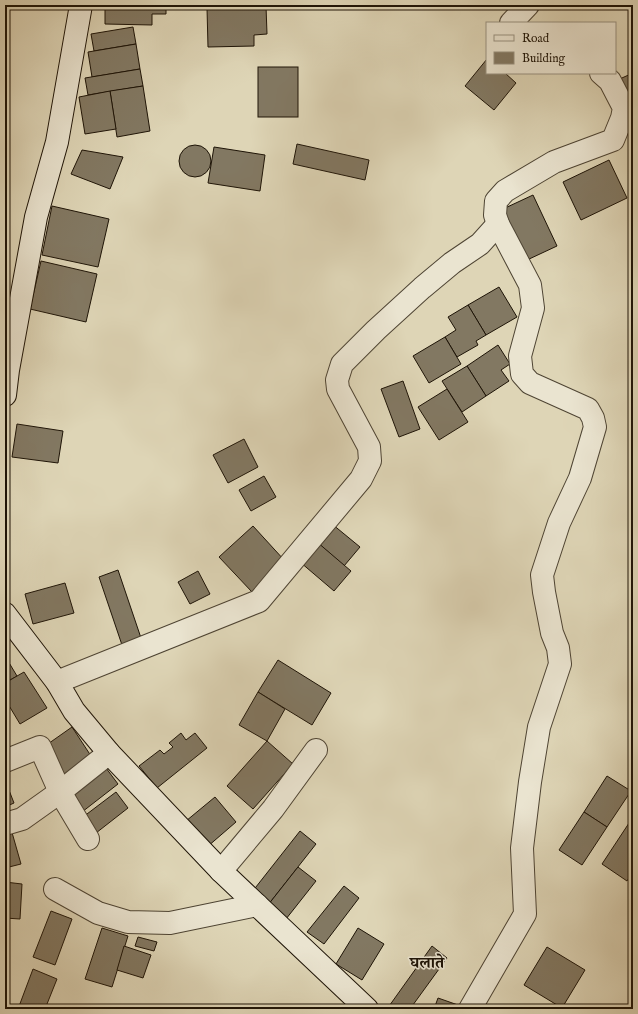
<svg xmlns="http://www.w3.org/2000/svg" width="638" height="1014" font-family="'IM FELL English','Noto Serif Devanagari',serif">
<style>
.building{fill:#827862;stroke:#1e1407}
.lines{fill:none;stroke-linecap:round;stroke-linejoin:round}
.minor-casing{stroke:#4e4433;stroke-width:24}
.secondary-casing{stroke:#1e1407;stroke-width:24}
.minor{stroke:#eae4d0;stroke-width:22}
.secondary{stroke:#eae4d0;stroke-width:22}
.labels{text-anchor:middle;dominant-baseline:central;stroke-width:3;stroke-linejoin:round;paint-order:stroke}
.district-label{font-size:16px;font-weight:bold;fill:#1e1407;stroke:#eae4d0}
</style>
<rect width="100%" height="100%" fill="#ded5b6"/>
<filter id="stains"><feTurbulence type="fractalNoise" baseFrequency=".005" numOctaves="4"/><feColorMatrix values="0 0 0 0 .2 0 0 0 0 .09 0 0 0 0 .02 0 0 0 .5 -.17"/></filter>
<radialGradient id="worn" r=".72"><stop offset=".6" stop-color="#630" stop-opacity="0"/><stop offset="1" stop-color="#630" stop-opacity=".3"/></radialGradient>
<!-- building -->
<g class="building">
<path d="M 105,5 L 166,5 L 166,14 L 152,14 L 152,25 L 105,24 Z"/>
<path d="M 218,5 L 242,5 L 242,6 L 218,7 Z"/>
<path d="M 266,6 L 267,34 L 254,35 L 254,46 L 208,47 L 207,8 Z"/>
<path d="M 133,27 L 136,44 L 94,51 L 91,34 Z"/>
<path d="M 136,44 L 140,69 L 92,77 L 88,52 Z"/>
<path d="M 487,59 L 487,73 L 505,73 L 516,83 L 494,110 L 465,86 Z"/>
<rect x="258" y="67" width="40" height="50"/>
<path d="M 140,69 L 143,86 L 88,95 L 85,78 Z"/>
<path d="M 633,73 L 633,111 L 613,82 Z"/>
<path d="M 143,86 L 150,131 L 117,137 L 110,91 Z"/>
<path d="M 110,91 L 116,129 L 85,134 L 79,97 Z"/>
<path d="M 297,144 L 369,160 L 365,180 L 293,164 Z"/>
<circle cx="195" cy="161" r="16"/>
<path d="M 214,147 L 265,155 L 260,191 L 208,183 Z"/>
<path d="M 82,150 L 123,157 L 110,189 L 71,174 Z"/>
<path d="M 609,160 L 627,198 L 581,220 L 563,182 Z"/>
<path d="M 533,195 L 557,246 L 527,260 L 503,209 Z"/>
<path d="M 52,206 L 109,219 L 98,267 L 42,255 Z"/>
<path d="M 41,261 L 97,274 L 86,322 L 30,309 Z"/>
<path d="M 499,287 L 517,317 L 486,335 L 468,305 Z"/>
<path d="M 468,305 L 486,335 L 476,341 L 478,345 L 457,357 L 445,337 L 456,330 L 448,317 Z"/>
<path d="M 445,337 L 461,364 L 429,383 L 413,356 Z"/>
<path d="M 498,345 L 510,364 L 501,370 L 509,381 L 486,396 L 467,366 Z"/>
<path d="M 467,366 L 486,396 L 462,412 L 442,381 Z"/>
<path d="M 403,381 L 420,429 L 399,437 L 381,389 Z"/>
<path d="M 447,389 L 468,422 L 439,440 L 418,407 Z"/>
<path d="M 17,424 L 63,431 L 58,463 L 12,457 Z"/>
<path d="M 244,439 L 258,467 L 228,483 L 213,455 Z"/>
<path d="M 264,476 L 276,497 L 251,511 L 239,490 Z"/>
<path d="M 332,524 L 360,547 L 344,566 L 317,542 Z"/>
<path d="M 253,526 L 285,561 L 252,592 L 219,557 Z"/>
<path d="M 317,542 L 351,571 L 334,591 L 300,562 Z"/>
<path d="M 118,570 L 141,638 L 122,645 L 99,577 Z"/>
<path d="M 198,571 L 210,594 L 190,604 L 178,582 Z"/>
<path d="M 65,583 L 74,613 L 33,624 L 25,594 Z"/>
<path d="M 5,656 L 17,676 L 5,683 Z"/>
<path d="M 278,660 L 331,693 L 312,725 L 258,692 Z"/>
<path d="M 24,672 L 47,708 L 20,724 L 5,699 L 5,683 Z"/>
<path d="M 258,692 L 285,709 L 267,741 L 239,725 Z"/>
<path d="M 72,727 L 93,759 L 66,777 L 45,746 Z"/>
<path d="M 181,733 L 186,740 L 195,733 L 207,748 L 157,788 L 139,766 L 160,750 L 164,754 L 173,747 L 169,743 Z"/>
<path d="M 267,741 L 293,764 L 253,809 L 227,786 Z"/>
<path d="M 103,764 L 118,784 L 82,812 L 67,792 Z"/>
<path d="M 607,776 L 631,791 L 607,827 L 584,812 Z"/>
<path d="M 5,780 L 14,803 L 5,807 Z"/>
<path d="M 116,792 L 128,808 L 96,833 L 83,817 Z"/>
<path d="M 215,797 L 236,822 L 207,847 L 186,821 Z"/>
<path d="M 584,812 L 607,827 L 582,865 L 559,850 Z"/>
<path d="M 633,817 L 633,871 L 627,881 L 602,864 Z"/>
<path d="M 11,829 L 21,864 L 5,868 L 5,831 Z"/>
<path d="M 300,831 L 316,844 L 268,905 L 252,892 Z"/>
<path d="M 298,867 L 316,881 L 286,919 L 268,905 Z"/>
<path d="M 5,882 L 22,884 L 20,919 L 5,918 Z"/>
<path d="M 344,886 L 359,898 L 324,944 L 307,932 Z"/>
<path d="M 51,911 L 72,919 L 55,965 L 33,957 Z"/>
<path d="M 102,928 L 128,936 L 112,987 L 85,979 Z"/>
<path d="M 358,928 L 384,944 L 362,980 L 336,964 Z"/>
<path d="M 138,937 L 157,942 L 154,951 L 135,946 Z"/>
<path d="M 124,946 L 151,955 L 143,978 L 117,970 Z"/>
<path d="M 432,946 L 447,958 L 410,1009 L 387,1009 Z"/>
<path d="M 547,947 L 585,970 L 562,1008 L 524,985 Z"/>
<path d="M 33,969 L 57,979 L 45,1009 L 18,1009 Z"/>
<path d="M 438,998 L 458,1005 L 456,1009 L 434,1009 Z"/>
</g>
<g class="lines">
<!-- minor casing -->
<g class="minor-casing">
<g id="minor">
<path d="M 511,23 L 528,5"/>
<path d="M 57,682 L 259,601 L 361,479 L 370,461 L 369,447 L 338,389 L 337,380 L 342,364 L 376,330 L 422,288 L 452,263 L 480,244 L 498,224"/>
<path d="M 5,761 L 40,747 L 60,792 L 88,839"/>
<path d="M 5,824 L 22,819 L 60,792 L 109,753"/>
<path d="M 221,871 L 273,809 L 316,750"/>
<path d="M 55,889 L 98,913 L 128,922 L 170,923 L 257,905"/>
<path d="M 470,1009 L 525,914 L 522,848 L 530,782 L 539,727 L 560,664 L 558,648 L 552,633 L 544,592 L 542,575 L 559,523 L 580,478 L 595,427 L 593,418 L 588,409 L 530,383 L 522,374 L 520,356 L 533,308 L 530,285 L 498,224 L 495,215 L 496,201 L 505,191 L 554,162 L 613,140 L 622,118 L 624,108 L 610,81 L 601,73"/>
</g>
</g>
<!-- secondary casing -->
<g class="secondary-casing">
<g id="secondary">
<path d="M 5,395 L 8,370 L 36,217 L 57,142 L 81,5"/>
<path d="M 5,614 L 57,682 L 74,711 L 109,753 L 221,871 L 367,1009"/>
</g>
</g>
<!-- minor -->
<use href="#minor" class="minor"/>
<!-- secondary -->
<use href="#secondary" class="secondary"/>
</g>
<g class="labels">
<!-- district labels -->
<g class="district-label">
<text x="427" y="964">घलाते</text>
</g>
</g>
<!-- margin -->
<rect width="638" height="1014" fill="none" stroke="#ded5b6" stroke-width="20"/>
<rect x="6" y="6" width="626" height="1002" fill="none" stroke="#1e1407" stroke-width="2"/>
<rect x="10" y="10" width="618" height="994" fill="none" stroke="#1e1407"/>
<!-- legend -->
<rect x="486" y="22" width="130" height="52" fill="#eae4d0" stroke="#989180"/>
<rect x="494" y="35" width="20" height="6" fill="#eae4d0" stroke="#989180"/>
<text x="522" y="42" font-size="12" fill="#1e1407">Road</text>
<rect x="494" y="52" width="20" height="12" fill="#827862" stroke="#989180"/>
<text x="522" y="62" font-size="12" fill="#1e1407">Building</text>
<rect width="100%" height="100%" filter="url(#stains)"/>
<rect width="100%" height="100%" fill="url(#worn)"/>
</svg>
